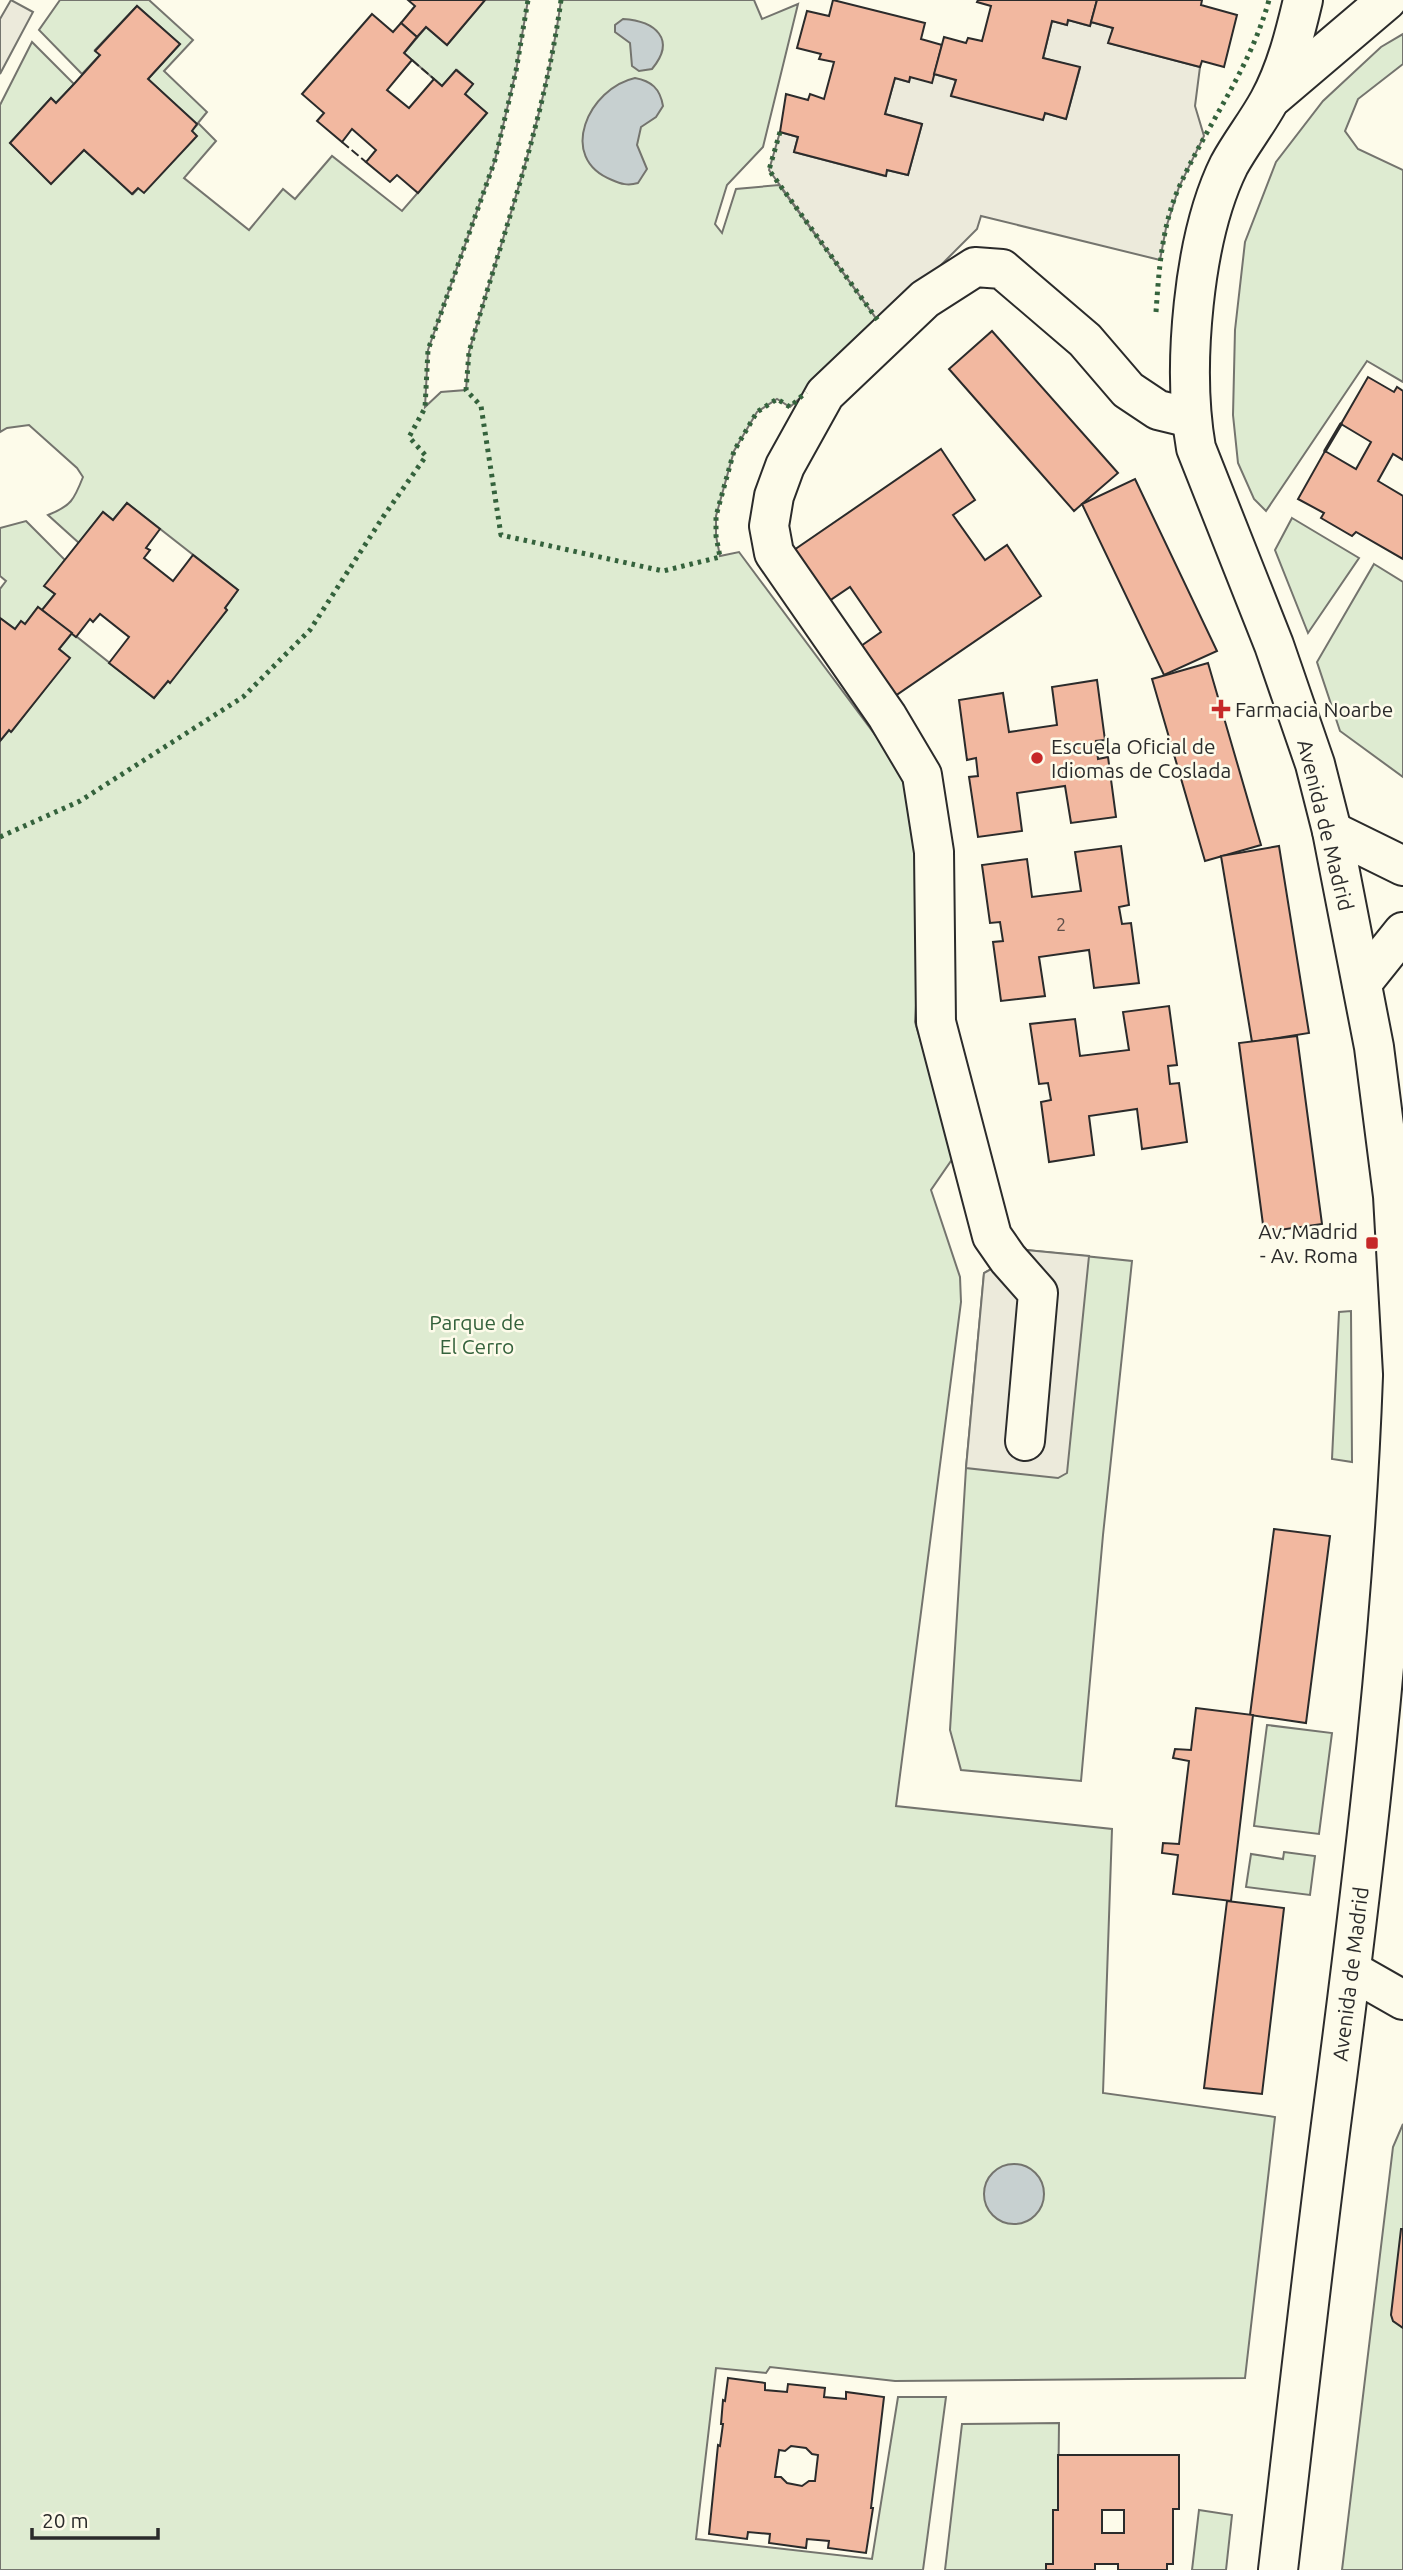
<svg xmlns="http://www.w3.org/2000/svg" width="1403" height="2570" font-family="Ubuntu,sans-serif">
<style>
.green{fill:#deebd1;stroke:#74746e;stroke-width:2}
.parking{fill:#eceadb;stroke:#74746e;stroke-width:2}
.water{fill:#c7d0d0;stroke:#74746e;stroke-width:2}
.building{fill:#f2b8a0;stroke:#2b2b2b;stroke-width:2;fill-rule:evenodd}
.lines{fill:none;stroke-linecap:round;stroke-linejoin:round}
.minor-casing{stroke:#2b2b2b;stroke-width:42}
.minor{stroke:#fdfbea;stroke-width:38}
.hedge{stroke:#34623c;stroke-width:5;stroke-dasharray:3.5 5;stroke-linecap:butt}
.fence{stroke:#2b2b2b;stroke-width:2;stroke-dasharray:9 3.5;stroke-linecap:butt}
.wall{stroke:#2b2b2b;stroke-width:3.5}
.poi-dot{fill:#c62828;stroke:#fdfbea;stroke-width:2.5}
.labels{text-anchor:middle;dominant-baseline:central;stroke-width:5;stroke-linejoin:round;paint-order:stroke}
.number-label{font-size:18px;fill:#5d4e48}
.poi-label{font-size:21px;fill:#2b2b2b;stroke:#fdfbea;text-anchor:start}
.street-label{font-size:21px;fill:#2b2b2b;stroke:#fdfbea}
.park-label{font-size:21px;fill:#34623c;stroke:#fdfbea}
</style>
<rect width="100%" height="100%" fill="#fdfbea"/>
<!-- green -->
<g class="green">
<path d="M 60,0 L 149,0 L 193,40 L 164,71 L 207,112 L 198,123 L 216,141 L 184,178 L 249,230 L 283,189 L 295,199 L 332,156 L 402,211 L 487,113 L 465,94 L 473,84 L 457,70 L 442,86 L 404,53 L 426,27 L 447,45 L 485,0 L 528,0 L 516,71 L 495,160 L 428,350 L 425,407 L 441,392 L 466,390 L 469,352 C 502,236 545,120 561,0 L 754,0 L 762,19 L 798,4 L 763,147 L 727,185 L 715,224 L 722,233 L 736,189 L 779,185 L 881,325 L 790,407 L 777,399 L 757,412 L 734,451 L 716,516 L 716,536 L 720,556 L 739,552 L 908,779 L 924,877 L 915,1022 L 955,1155 L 931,1190 L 960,1277 L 961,1302 L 896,1806 L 1112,1829 L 1103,2093 L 1275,2117 L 1245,2378 L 895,2381 L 770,2367 L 766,2373 L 716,2368 L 696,2539 L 872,2559 L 898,2397 L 946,2397 L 923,2570 L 0,2570 L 0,741 L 9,730 L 12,731 L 69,658 L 59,649 L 72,633 L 154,698 L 168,681 L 170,682 L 227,610 L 225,608 L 238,590 L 127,503 L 113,520 L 103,512 L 79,543 L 48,515 C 71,506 74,500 83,477 L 77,468 L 29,425 L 7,428 L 0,432 L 0,105 L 32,42 L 74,84 L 56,103 L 51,98 L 10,143 L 51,183 L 84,150 L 133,194 L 197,125 L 148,79 L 180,44 L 137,6 L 95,50 L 100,55 L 82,74 L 39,30 Z"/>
<path d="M 1403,34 L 1403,64 L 1358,99 L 1345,131 L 1358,149 L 1403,170 L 1403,382 L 1367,361 L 1266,511 L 1254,499 L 1238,463 L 1233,415 L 1235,330 L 1245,242 L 1276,162 L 1323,101 L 1381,47 Z"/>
<path d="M 1292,518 L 1359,558 L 1308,633 L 1275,550 Z"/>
<path d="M 26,521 L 65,560 L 45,586 L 55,594 L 42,610 L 38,607 L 25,624 L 21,622 L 15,629 L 0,618 L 0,589 L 6,581 L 0,576 L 0,528 Z"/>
<path d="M 1374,564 L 1403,582 L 1403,777 L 1340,731 L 1317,662 Z"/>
<path d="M 1026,1250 L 1132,1261 L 1103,1535 L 1081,1781 L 961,1770 L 950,1730 L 966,1468 L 984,1273 Z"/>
<path d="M 1351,1311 L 1352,1462 L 1332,1459 L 1339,1312 Z"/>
<path d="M 1267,1725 L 1332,1733 L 1319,1834 L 1254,1826 Z"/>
<path d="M 1284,1852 L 1315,1856 L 1310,1895 L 1246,1887 L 1251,1854 L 1283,1859 Z"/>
<path d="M 1403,2124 L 1403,2570 L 1342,2570 L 1393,2147 Z"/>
<path d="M 1059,2423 L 1058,2510 L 1053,2510 L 1053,2564 L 1046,2564 L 1046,2570 L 945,2570 L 962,2424 Z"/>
<path d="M 1199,2510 L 1232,2515 L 1226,2570 L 1192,2570 Z"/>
</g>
<!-- parking -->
<g class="parking">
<path d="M 11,0 L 33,12 L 0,74 L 0,19 Z"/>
<path d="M 1068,20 L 1090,26 L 1091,22 L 1113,28 L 1109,43 L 1200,67 L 1195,106 L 1204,136 L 1179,187 L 1166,228 L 1160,260 L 981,216 L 977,229 L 881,325 L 769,170 L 780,132 L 798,137 L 794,152 L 885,176 L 887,170 L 908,175 L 922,124 L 885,114 L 895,78 L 909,82 L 910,77 L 934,74 L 956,80 L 951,95 L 1043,119 L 1045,113 L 1066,119 L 1080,68 L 1043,58 L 1052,21 L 1067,25 Z"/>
<path d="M 1026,1250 L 1089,1256 L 1067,1473 L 1058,1478 L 966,1468 L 984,1273 Z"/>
</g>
<!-- water -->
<g class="water">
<path d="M 623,19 C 655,21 677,39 652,69 L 639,71 L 632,66 L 630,43 L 615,32 L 615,25 Z"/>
<path d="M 635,78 C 651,81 660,88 663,106 L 656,117 L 641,127 L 637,145 L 647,169 L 638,183 C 628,186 621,184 612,180 C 556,158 589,88 635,78 Z"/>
<circle cx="1014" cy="2194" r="30"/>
</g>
<!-- building -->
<g class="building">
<path d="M 408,0 L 485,0 L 447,45 L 426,27 L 417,37 L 401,23 L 415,6 Z"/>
<path d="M 833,0 L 925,23 L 921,39 L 942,45 L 932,83 L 910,77 L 909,82 L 895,78 L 885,114 L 922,124 L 908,175 L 887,170 L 886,176 L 794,152 L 798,137 L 780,132 L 786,94 L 808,100 L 810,94 L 824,99 L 834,62 L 819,59 L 821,54 L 797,48 L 807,11 L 829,16 Z"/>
<path d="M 978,0 L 1097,0 L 1090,26 L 1068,20 L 1067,25 L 1052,21 L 1043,58 L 1080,67 L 1066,119 L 1045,113 L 1043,120 L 951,96 L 956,80 L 934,74 L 944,37 L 966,43 L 968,38 L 982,41 L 991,6 L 977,2 Z"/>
<path d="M 1097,0 L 1202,0 L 1201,5 L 1237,15 L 1224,67 L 1202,61 L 1200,67 L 1108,43 L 1113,28 L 1091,22 Z"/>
<path d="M 137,6 L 180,44 L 148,79 L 197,124 L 192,131 L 197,136 L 144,193 L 138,188 L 132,194 L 84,150 L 51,184 L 10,143 L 51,98 L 56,103 L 74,84 L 100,55 L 95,51 Z"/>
<path d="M 372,14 L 393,32 L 401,23 L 417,37 L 404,53 L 412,60 L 387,90 L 409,108 L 434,79 L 442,86 L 456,70 L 473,84 L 465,94 L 487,113 L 418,193 L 397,175 L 390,182 L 366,162 L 376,150 L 352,129 L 342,142 L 317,121 L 324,113 L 302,94 Z"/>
<path d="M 992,331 L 1118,473 L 1074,511 L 949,369 Z"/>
<path d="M 1368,377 L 1394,392 L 1397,387 L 1403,391 L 1403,460 L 1393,454 L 1378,481 L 1403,496 L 1403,559 L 1356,532 L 1352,536 L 1321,518 L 1324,513 L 1298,499 L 1325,451 L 1356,469 L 1371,442 L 1341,424 Z"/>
<path d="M 941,449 L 975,500 L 953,515 L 985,560 L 1007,545 L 1041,596 L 895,696 L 861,646 L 881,632 L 850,587 L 829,601 L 794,550 Z"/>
<path d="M 1135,479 L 1217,651 L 1164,675 L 1082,504 Z"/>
<path d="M 127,503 L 160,529 L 146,548 L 150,550 L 144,558 L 173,581 L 193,555 L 238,590 L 225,608 L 227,610 L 170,683 L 168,681 L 154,698 L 109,663 L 129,637 L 100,614 L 93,622 L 90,619 L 76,637 L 42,610 L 55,594 L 44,586 L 103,512 L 113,520 Z"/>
<path d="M 38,607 L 72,633 L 59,649 L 70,658 L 11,732 L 9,730 L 0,741 L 0,618 L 15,629 L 21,621 L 25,624 Z"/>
<path d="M 1208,663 L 1261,845 L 1205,861 L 1152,679 Z"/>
<path d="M 1097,680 L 1105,740 L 1096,741 L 1098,759 L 1108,757 L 1116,817 L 1071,823 L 1065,786 L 1017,793 L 1022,831 L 978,837 L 969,777 L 978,776 L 976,758 L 967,760 L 959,700 L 1003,693 L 1009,732 L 1057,725 L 1052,687 Z"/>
<path d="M 1121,846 L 1129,905 L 1119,907 L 1122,924 L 1131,923 L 1139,983 L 1094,988 L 1089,950 L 1039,957 L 1045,996 L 1001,1001 L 993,942 L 1003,941 L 1000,922 L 990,923 L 982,865 L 1027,859 L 1032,897 L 1081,891 L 1075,852 Z"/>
<path d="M 1279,846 L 1309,1033 L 1252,1042 L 1221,856 Z"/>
<path d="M 1169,1006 L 1177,1065 L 1168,1066 L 1170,1084 L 1179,1083 L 1187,1142 L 1142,1149 L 1137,1109 L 1089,1116 L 1094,1155 L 1049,1162 L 1041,1102 L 1051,1100 L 1048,1083 L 1039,1084 L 1030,1024 L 1075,1019 L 1080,1056 L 1129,1050 L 1123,1012 Z"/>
<path d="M 1297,1036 L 1322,1224 L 1264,1232 L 1239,1043 Z"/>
<path d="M 1274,1529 L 1330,1536 L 1306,1723 L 1250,1715 Z"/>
<path d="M 1196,1708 L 1253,1715 L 1231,1901 L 1173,1894 L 1178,1855 L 1162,1853 L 1163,1843 L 1179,1844 L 1189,1761 L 1173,1758 L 1175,1749 L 1191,1750 Z"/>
<path d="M 1227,1901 L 1284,1908 L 1262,2094 L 1204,2088 Z"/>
<path d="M 1401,2229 L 1403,2229 L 1403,2328 L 1393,2321 L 1391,2315 Z"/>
<path d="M 728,2378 L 765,2383 L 765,2390 L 787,2392 L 788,2384 L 825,2388 L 824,2397 L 846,2399 L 846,2392 L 884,2397 L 871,2508 L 873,2508 L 866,2553 L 828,2548 L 829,2541 L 807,2539 L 806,2548 L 769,2543 L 770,2534 L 748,2532 L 747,2539 L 709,2534 L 718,2445 L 720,2446 L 723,2424 L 721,2424 L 723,2400 L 725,2401 ZM 791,2446 L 806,2448 L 812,2454 L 818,2455 L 815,2481 L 809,2481 L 802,2486 L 787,2483 L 781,2477 L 775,2477 L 779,2450 L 785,2451 Z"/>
<path d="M 1058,2455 L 1179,2455 L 1179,2509 L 1173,2509 L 1173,2564 L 1167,2564 L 1167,2570 L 1118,2570 L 1118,2564 L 1095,2564 L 1095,2570 L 1046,2570 L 1046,2564 L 1053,2564 L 1053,2510 L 1058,2510 ZM 1102,2510 L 1124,2510 L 1124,2533 L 1102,2533 Z"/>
</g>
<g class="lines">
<!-- minor casing -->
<g class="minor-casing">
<g id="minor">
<path d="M 1303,0 C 1295,34 1286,70 1269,101 C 1257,123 1241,143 1229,165 C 1193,238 1182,368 1196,448 L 1274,645 L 1315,764 L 1332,831 L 1374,1047 L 1393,1196 L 1403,1373"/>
<path d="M 1274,96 L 1387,0"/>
<path d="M 1332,831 L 1403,866"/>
<path d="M 1362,983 L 1403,932"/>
<path d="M 1025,1441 L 1038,1293 L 1008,1259 L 992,1236 L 936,1022 L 934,852 L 922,775 L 887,716 L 774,553 L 769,526 L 774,496 L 785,466 L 825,394 L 925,299 L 975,267 L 1002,269 L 1085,340 L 1128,390 L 1158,410 L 1191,418"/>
<path d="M 1352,1971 L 1403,2000"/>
<path d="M 1278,2570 C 1296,2416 1313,2262 1333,2109 C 1365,1865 1394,1622 1403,1377"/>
</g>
</g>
<!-- minor -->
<use href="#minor" class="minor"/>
<!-- hedge -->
<g class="hedge">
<path d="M 561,0 C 545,120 502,236 469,352 L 466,390 L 481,406 L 501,535 L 663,571 L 720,557 L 716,536 L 716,516 L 734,451 L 757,412 L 777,399 L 790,407 L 806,392"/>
<path d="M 780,132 L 769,170 L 879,322"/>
<path d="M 1156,312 C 1159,269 1162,224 1180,185 C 1209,121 1250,69 1269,0"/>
<path d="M 0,837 L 80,801 L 243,697 L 310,630 L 383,517 L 426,456 L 409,437 L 425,408 L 428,350 L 495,160 L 516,71 L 528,0"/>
</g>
<!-- fence -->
<g class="fence">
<path d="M 412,60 L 434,79"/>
<path d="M 342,142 L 366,162"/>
</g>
<!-- wall -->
<path class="wall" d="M 1325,451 L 1341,424"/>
</g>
<!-- markers -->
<g class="poi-dot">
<path d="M1217.5 698.5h7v7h7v7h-7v7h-7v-7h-7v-7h7z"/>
<circle cx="1037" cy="758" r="7"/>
<rect x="1365" y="1236" width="14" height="14" rx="3.5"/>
</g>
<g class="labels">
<!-- number labels -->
<g class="number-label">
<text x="1061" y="924">2</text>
</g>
<!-- poi labels -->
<g class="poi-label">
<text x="1235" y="709">Farmacia Noarbe</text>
<text x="1051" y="746">Escuela Oficial de<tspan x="1051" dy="24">Idiomas de Coslada</tspan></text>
<text x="1358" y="1231" text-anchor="end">Av. Madrid<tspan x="1358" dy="24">- Av. Roma</tspan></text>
</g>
<!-- street labels -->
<g class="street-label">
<text transform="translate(1326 825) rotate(76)">Avenida de Madrid</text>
<text transform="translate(1350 1974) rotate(-83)">Avenida de Madrid</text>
</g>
<!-- park labels -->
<g class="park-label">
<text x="477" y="1322">Parque de<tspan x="477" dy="24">El Cerro</tspan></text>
</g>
</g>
<!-- scale -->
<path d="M32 2528v10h126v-10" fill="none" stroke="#2b2b2b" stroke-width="3.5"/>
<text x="42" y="2528" font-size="21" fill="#2b2b2b" stroke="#fdfbea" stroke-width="5" paint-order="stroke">20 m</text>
</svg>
